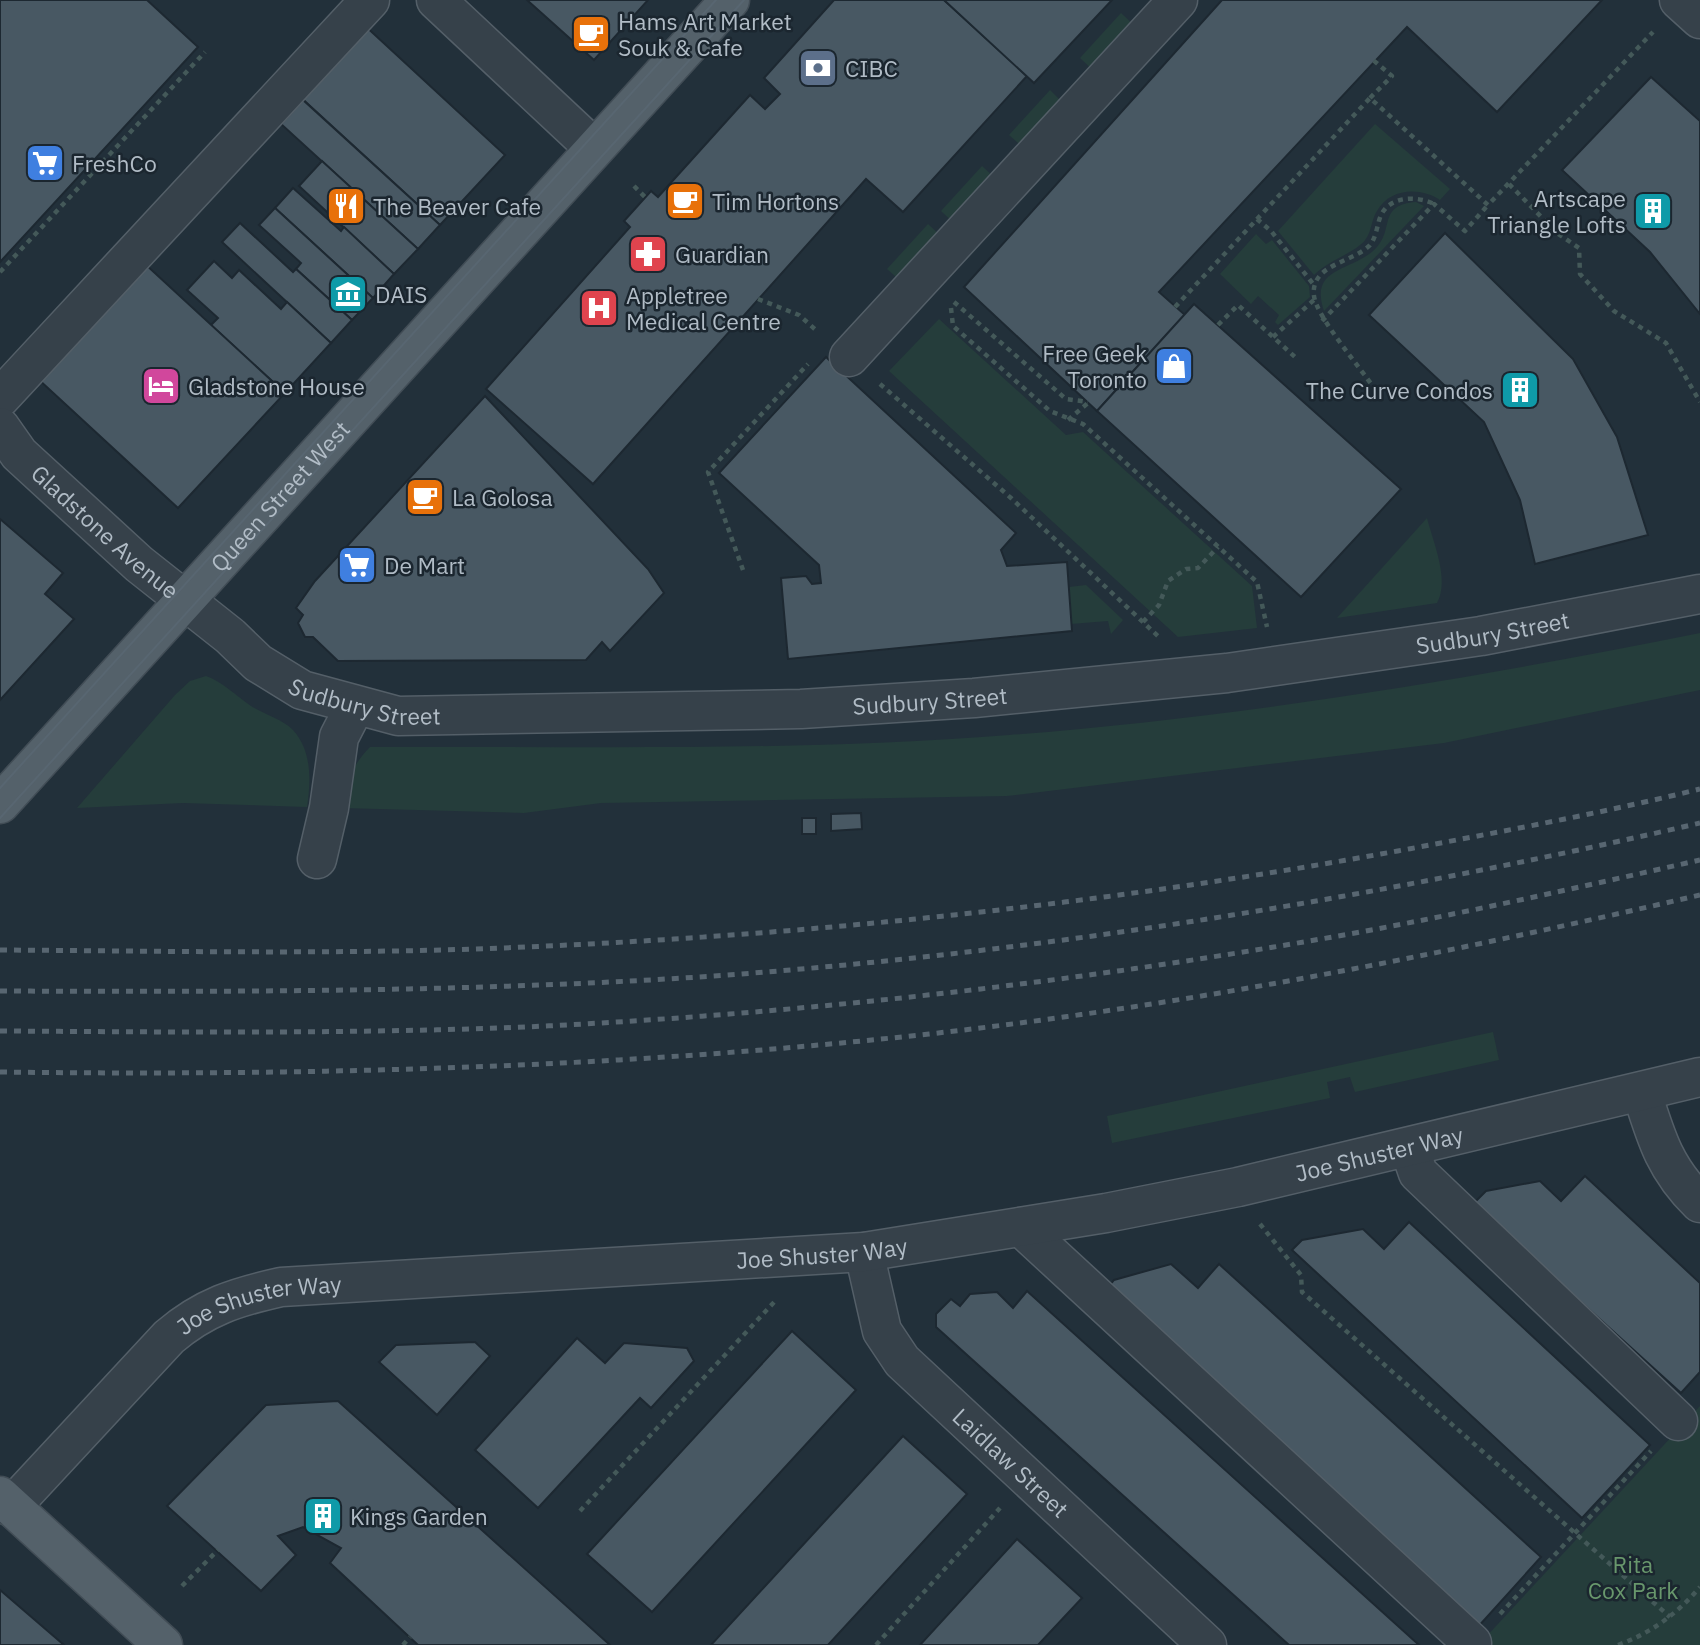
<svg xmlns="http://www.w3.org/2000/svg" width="1700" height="1645" font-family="'IBM Plex Sans',sans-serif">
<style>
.green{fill:#253d3b}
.building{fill:#485863;stroke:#1d2831;stroke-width:2}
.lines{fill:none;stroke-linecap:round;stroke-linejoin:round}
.minor-casing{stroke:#545f68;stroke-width:41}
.major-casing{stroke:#424d56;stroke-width:41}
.path{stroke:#445959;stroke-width:4.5;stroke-dasharray:5 5;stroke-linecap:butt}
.minor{stroke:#36414a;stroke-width:38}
.major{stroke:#54616a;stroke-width:38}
.tram{stroke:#586671;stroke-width:2}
.rail{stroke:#586671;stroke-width:5;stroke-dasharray:7 7;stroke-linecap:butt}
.labels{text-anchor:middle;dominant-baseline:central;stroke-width:5;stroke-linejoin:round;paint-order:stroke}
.poi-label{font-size:23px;fill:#b1bcc6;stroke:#1b262f;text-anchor:start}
.street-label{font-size:23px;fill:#b1bcc6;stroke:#1b262f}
.park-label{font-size:23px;fill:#68976c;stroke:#1b262f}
</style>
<rect width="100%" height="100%" fill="#22303a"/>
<!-- green -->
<g class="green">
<path d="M 1121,13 L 1136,27 L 1095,72 L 1080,58 Z"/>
<path d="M 1050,90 L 1065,105 L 1025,149 L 1009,135 Z"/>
<path d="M 1375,124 L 1450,189 L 1440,200 C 1420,187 1390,188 1377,211 C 1370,222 1372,237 1360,245 C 1345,257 1328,261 1314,275 L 1278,231 Z"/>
<path d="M 982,166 L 997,180 L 956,225 L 941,211 Z"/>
<path d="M 1416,202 L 1424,206 L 1324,311 C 1308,265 1355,272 1377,247 C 1394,228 1378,205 1416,202 Z"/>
<path d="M 928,224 L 943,238 L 903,283 L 887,269 Z"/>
<path d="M 1256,234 L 1266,244 L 1272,240 L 1309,286 L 1310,297 L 1278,325 L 1275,322 L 1279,315 L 1258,296 L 1251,304 L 1220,274 Z"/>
<path d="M 939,319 L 1066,435 L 1083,432 L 1252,586 L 1257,628 L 1178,637 L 889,371 Z"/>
<path d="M 1427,518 C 1433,542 1450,580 1437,603 L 1337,618 Z"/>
<path d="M 1086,585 L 1123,620 L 1111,634 L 1108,621 L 1071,624 L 1069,587 Z"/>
<path d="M 1700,633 L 1700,690 L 1444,743 L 1007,796 L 601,803 L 524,813 L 342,808 C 346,783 352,765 370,747 C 583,746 796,752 1009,735 C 1242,717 1471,679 1700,633 Z"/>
<path d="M 206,676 C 223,682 235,695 251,706 C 263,714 282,719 293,730 C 312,751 311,781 307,807 L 183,803 L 77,808 L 175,695 L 190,681 Z"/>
<path d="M 1493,1032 L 1499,1060 L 1355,1092 L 1350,1077 L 1327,1082 L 1330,1098 L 1112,1143 L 1107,1116 Z"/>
<path d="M 1700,1406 L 1700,1645 L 1479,1645 L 1484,1639 Z"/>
</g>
<!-- building -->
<g class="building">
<path d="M 0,0 L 147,0 L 198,47 L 0,262 Z"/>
<path d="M 527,0 L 648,0 L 594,60 Z"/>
<path d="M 834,0 L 944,0 L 1027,76 L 903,212 L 866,179 L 593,484 L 486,389 L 630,227 L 624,221 L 651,191 L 658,197 L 750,95 L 765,109 L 780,94 L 764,78 Z"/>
<path d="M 944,0 L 1112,0 L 1034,83 Z"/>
<path d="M 1222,0 L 1602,0 L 1497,112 L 1407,27 L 1159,292 L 1185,315 L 1097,411 L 964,287 Z"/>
<path d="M 362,23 L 505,155 L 440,225 L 297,94 Z"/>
<path d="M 1651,77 L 1700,121 L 1700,314 L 1650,252 L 1562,170 Z"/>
<path d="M 303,100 L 440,225 L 418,249 L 281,124 Z"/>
<path d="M 322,161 L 418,249 L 394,274 L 299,186 Z"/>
<path d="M 293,188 L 341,231 L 344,227 L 394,274 L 373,298 L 275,208 Z"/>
<path d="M 275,208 L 373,298 L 352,320 L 296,269 L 301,263 L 259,225 Z"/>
<path d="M 240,223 L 293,272 L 296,269 L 352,320 L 331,343 L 222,242 Z"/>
<path d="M 1445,233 L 1573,359 L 1617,437 L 1648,535 L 1535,564 L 1520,500 L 1484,422 L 1369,315 Z"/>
<path d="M 214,261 L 232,278 L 239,270 L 281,309 L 287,302 L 331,343 L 285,393 L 211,325 L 218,318 L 187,290 Z"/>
<path d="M 144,263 L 285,393 L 178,508 L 37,378 Z"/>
<path d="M 1194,304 L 1401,489 L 1301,597 L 1097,411 Z"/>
<path d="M 826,357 L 1016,533 L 1001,550 L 1007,566 L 1067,562 L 1072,631 L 788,659 L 781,578 L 806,576 L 812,584 L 821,583 L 819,565 L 719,473 Z"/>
<path d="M 485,396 L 648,569 L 664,593 L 610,651 L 602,642 L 586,660 L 338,661 L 313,637 L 305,637 L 298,623 L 303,615 L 296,608 L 315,581 Z"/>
<path d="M 0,519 L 63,573 L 45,594 L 74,619 L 0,700 Z"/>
<path d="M 861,813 L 862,829 L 831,831 L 831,814 Z"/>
<rect x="802" y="818" width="14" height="16"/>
<path d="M 1585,1176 L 1700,1283 L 1700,1372 L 1681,1393 L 1473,1204 L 1486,1191 L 1540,1181 L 1561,1201 Z"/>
<path d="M 1409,1222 L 1650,1445 L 1582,1518 L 1292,1250 L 1302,1240 L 1363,1229 L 1384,1249 Z"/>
<path d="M 1171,1264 L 1198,1288 L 1219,1264 L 1541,1557 L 1477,1628 L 1106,1290 L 1114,1280 Z"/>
<path d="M 1027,1291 L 1419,1645 L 1289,1645 L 936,1327 L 936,1314 L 951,1299 L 960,1306 L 970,1294 L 997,1292 L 1013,1308 Z"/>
<path d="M 792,1331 L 856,1390 L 652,1612 L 587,1554 Z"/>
<path d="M 577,1338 L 605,1363 L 624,1343 L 687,1348 L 694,1361 L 651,1408 L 640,1398 L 538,1508 L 475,1450 Z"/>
<path d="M 475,1342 L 490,1356 L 437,1415 L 379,1362 L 396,1345 Z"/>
<path d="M 338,1401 L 610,1645 L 418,1645 L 330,1563 L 341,1548 L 303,1527 L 278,1536 L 296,1555 L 261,1591 L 167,1506 L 266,1405 Z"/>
<path d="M 903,1436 L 967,1494 L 828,1645 L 711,1645 Z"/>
<path d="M 1017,1539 L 1082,1598 L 1038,1645 L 920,1645 Z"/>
<path d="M 0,1590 L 64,1645 L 0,1645 Z"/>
</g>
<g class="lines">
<!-- minor casing -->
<g class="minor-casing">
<g id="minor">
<path d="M 436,0 L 594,148"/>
<path d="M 1679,0 L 1700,19"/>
<path d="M 849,357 L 1178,0"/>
<path d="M 0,398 L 370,0"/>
<path id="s1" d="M 0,427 L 19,454 L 139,564 L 230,636 L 258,663 L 302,690 L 398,716 L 801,709 L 974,698 L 1227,673 L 1481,636 L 1700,594"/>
<path d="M 317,859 L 329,808 L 339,737 L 355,706"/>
<path d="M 1642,1093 C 1656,1138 1665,1169 1700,1203"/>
<path d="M 1409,1147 L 1418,1173 L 1678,1421"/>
<path d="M 1021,1227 L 1472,1643"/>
<path id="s2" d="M 864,1252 L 882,1331 L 902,1361 L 1207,1645"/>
<path id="s3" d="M 11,1507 L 169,1337 C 204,1307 236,1297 281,1287 L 864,1252 L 1106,1213 L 1238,1187 L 1700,1077"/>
</g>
</g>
<!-- major casing -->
<g class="major-casing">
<g id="major">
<path id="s4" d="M 0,804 L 730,0"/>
<path d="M 0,1496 L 163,1645"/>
</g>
</g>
<!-- path -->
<g class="path">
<path d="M 1370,98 L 1392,76 L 1373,60"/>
<path d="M 1509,184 L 1557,233 L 1579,248 L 1580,274 L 1614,311 L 1666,343 L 1700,402"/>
<path d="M 634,186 L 646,198"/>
<path d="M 1257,219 L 1271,231 L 1314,285"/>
<path d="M 0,272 L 205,52"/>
<path d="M 758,299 L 799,315 L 817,331"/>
<path d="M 954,302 L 1066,399 L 1088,402"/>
<path d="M 1175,307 L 1370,98 L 1488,205 L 1653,32"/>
<path d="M 951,308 L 953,326 L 1050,411 L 1083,424 L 1257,582 L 1267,627"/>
<path d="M 1322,321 L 1434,204 L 1465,231 L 1488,205"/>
<path d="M 1218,325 L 1238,305 L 1295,357"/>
<path d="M 1273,337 L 1315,299"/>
<path d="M 880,384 L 1011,498 L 1161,639"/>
<path d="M 1376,391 C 1361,368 1317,318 1314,296 C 1310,264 1353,263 1370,245 C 1377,236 1377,224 1381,215 C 1391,195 1418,196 1434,204"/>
<path d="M 1068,420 L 1088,403"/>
<path d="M 743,570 L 708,472 L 808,364"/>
<path d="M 1143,622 L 1159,605 L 1168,581 L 1186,569 L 1198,568 L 1218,547"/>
<path d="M 1260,1224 L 1301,1275 L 1302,1292 L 1670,1617"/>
<path d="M 580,1511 L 777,1299"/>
<path d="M 182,1586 L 218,1550"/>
<path d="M 1500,1614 L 1651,1451"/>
<path d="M 403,1645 L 410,1637"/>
<path d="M 876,1645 L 1000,1508"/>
<path d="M 1618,1645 C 1651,1633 1677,1614 1700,1587"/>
</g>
<!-- minor -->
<use href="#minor" class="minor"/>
<!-- major -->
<use href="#major" class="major"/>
<!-- tram -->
<g class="tram">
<path d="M 0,788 L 716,0"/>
<path d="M 0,818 L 744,0"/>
</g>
<!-- rail -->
<g class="rail">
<path d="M 0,950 C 175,951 350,955 525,947 C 829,934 1132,901 1430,845 C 1520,828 1611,811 1700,789"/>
<path d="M 0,991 C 238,992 476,992 714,976 C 1047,952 1375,898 1700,823"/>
<path d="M 0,1031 C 175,1032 350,1034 525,1027 C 803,1014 1081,982 1355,933 C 1470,912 1585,886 1700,860"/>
<path d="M 0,1072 C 310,1076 620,1068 929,1034 C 1189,1005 1446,954 1700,895"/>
</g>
</g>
<!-- icons -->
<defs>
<g id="cafe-square" transform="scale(2.0125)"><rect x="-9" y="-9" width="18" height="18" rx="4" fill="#e8710a" stroke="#1b262f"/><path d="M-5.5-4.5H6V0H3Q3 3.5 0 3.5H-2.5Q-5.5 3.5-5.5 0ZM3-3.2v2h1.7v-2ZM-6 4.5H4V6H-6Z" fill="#fff"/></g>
<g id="bank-square" transform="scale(2.0125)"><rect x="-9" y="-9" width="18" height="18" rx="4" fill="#5c6f8a" stroke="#1b262f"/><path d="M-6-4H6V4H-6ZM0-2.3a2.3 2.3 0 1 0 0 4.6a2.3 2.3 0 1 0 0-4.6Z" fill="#fff"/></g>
<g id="supermarket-square" transform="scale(2.0125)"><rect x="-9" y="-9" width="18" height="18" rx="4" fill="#3f7fe0" stroke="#1b262f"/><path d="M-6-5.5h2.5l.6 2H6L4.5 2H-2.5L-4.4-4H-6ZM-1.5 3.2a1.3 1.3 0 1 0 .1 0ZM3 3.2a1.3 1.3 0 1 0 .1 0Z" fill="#fff"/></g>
<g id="restaurant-square" transform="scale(2.0125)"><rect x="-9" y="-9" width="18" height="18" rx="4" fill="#e8710a" stroke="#1b262f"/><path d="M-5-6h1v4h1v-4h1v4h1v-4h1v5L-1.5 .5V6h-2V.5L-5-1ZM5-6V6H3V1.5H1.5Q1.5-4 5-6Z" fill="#fff"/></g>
<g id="building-square" transform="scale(2.0125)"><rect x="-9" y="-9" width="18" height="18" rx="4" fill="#0f9aa8" stroke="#1b262f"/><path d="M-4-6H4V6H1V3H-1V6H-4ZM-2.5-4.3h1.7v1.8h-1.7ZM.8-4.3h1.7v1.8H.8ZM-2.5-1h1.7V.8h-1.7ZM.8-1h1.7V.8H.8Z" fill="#fff"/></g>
<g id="pharmacy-square" transform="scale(2.0125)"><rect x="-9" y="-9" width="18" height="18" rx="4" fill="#e0444e" stroke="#1b262f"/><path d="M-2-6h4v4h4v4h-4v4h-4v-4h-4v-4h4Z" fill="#fff"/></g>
<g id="museum-square" transform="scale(2.0125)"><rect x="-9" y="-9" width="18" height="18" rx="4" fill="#0f9aa8" stroke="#1b262f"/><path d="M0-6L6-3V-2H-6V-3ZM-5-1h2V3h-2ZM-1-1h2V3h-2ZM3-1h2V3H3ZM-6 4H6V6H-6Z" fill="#fff"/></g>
<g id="hospital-square" transform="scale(2.0125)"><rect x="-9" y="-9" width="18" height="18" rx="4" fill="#e0444e" stroke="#1b262f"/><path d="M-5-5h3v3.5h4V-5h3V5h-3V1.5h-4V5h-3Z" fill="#fff"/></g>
<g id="shop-square" transform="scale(2.0125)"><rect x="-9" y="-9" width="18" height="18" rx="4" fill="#3f7fe0" stroke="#1b262f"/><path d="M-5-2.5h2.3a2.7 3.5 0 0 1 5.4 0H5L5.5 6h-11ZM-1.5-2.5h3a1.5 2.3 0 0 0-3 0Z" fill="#fff"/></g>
<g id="hotel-square" transform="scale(2.0125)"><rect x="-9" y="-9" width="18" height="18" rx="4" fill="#d1479c" stroke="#1b262f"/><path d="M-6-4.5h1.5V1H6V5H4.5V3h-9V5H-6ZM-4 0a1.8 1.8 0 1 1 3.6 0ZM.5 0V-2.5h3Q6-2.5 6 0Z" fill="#fff"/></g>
</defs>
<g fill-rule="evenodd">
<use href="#cafe-square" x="591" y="34"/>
<use href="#bank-square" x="818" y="68"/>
<use href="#supermarket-square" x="45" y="163"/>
<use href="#cafe-square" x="685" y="201"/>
<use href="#restaurant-square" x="346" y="206"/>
<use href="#building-square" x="1653" y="211"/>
<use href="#pharmacy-square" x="648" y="254"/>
<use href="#museum-square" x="348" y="294"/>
<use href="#hospital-square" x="599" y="308"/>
<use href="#shop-square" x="1174" y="366"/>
<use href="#hotel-square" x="161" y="386"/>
<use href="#building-square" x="1520" y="390"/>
<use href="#cafe-square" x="425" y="497"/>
<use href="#supermarket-square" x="357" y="565"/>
<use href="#building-square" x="323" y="1516"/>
</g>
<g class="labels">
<!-- poi labels -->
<g class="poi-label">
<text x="618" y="21">Hams Art Market<tspan x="618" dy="26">Souk &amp; Cafe</tspan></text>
<text x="845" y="68">CIBC</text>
<text x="72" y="163">FreshCo</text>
<text x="1626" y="198" text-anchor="end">Artscape<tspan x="1626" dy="26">Triangle Lofts</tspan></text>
<text x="712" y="201">Tim Hortons</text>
<text x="373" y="206">The Beaver Cafe</text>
<text x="675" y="254">Guardian</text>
<text x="375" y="294">DAIS</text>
<text x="626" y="295">Appletree<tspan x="626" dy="26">Medical Centre</tspan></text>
<text x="1147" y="353" text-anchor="end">Free Geek<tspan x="1147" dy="26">Toronto</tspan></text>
<text x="188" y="386">Gladstone House</text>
<text x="1493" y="390" text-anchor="end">The Curve Condos</text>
<text x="452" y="497">La Golosa</text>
<text x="384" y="565">De Mart</text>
<text x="350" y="1516">Kings Garden</text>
</g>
<!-- street labels -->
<g class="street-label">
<text stroke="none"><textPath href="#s4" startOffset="416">Queen Street West</textPath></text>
<text stroke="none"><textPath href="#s1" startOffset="149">Gladstone Avenue</textPath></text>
<text stroke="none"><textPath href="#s1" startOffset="1601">Sudbury Street</textPath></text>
<text stroke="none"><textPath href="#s1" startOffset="467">Sudbury Street</textPath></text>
<text stroke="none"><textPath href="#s1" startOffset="1034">Sudbury Street</textPath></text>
<text stroke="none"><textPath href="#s3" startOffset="1465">Joe Shuster Way</textPath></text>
<text stroke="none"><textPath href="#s3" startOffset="898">Joe Shuster Way</textPath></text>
<text stroke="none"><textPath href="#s3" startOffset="331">Joe Shuster Way</textPath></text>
<text stroke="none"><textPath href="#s2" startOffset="266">Laidlaw Street</textPath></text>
</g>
<!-- park labels -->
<g class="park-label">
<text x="1633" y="1564">Rita<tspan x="1633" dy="26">Cox Park</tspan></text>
</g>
</g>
</svg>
